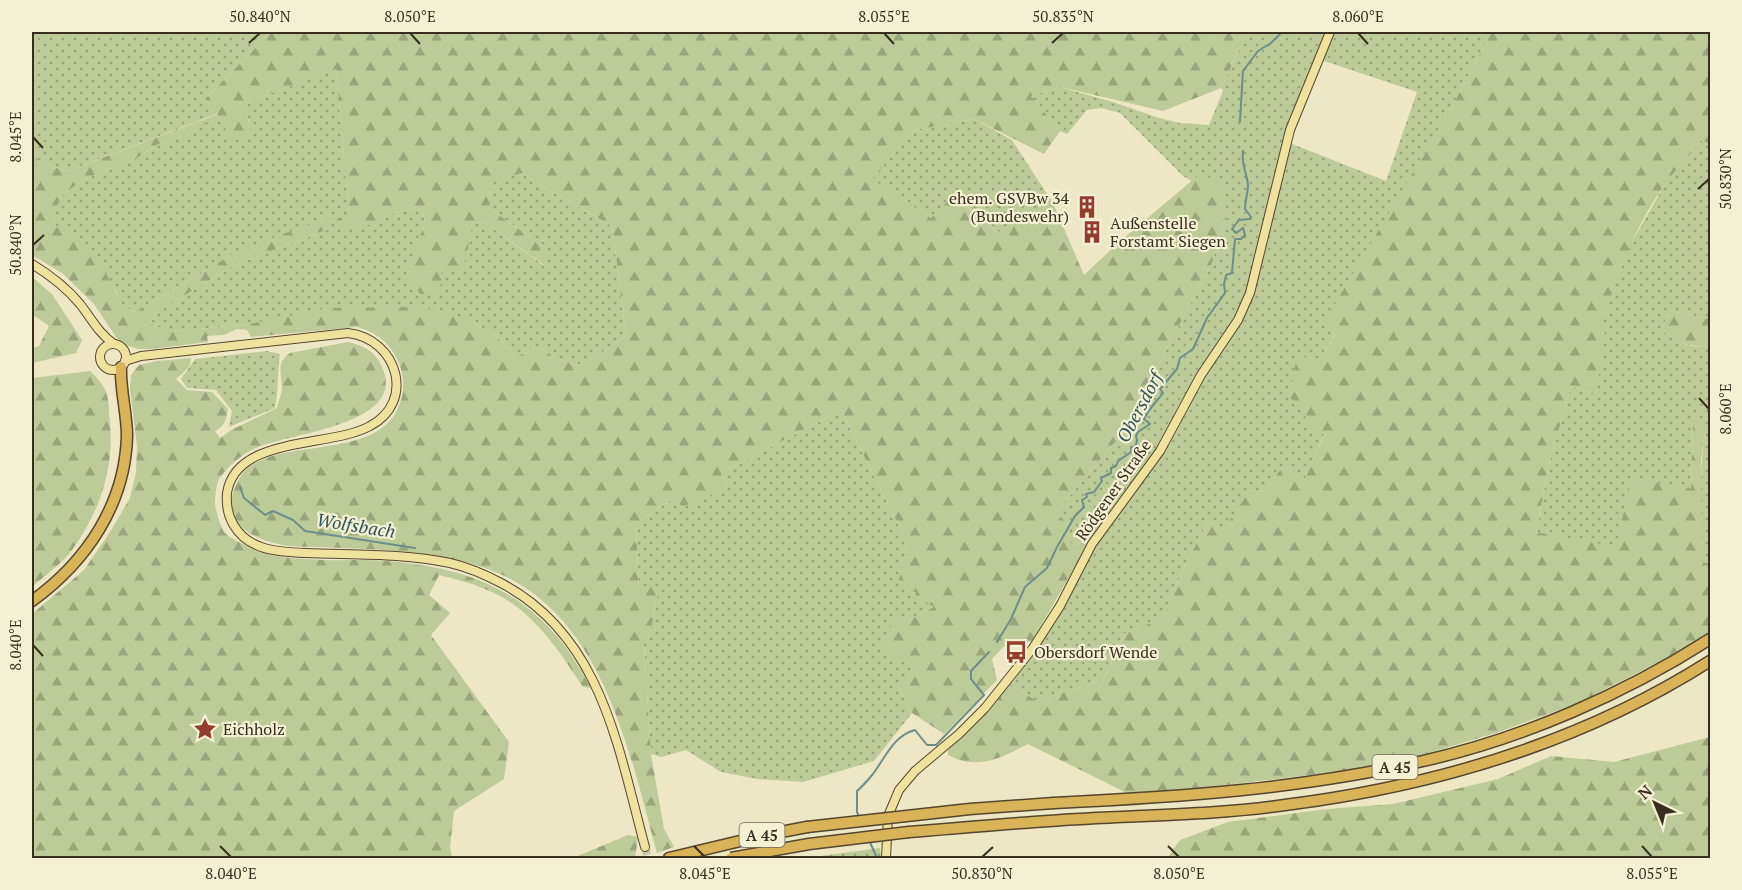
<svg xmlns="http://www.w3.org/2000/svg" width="1742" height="890" font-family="'PT Serif',serif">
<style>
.grass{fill:url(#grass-dots);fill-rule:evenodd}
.forest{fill:url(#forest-firs);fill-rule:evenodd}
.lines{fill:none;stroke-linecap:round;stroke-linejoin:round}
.stream{stroke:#6d8e8b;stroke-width:2}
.major-tunnel{stroke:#c9c2a4;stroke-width:8;stroke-dasharray:8 4;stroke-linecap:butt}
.major-casing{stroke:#55462f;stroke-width:10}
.highway-casing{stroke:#55462f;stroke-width:13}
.major{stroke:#efe19e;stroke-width:8}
.highway{stroke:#d9b358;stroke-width:10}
.highway-bridge-casing{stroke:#55462f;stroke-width:13;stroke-linecap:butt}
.highway-bridge{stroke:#d9b358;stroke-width:10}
.ticks{fill:none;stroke:#372e1f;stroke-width:2}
.labels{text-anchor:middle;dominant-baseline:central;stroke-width:4.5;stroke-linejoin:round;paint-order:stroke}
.shield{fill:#f4f0d4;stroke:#706855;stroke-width:1.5}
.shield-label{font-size:15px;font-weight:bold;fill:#372e1f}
.poi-label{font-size:16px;fill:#372e1f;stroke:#f4f0d4;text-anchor:start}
.street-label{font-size:16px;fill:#372e1f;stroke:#f4f0d4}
.water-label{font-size:18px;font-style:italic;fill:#2f5357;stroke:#f4f0d4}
.neatline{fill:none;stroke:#372e1f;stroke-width:2}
.ticks-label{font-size:15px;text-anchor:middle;fill:#372e1f}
</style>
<defs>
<pattern id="grass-dots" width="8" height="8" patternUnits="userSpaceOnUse" patternTransform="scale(1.5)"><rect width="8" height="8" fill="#bdcb99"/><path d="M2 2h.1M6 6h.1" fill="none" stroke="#9aa57c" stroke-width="1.8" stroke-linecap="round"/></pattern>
<pattern id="forest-firs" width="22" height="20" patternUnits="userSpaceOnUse" patternTransform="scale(1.5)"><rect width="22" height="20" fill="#bdcb99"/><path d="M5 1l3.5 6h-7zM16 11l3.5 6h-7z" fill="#9aa57c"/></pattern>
</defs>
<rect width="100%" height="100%" fill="#ede7c5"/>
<!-- grass -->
<g class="grass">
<path d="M 32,32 L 271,32 L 205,99 L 219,113 L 68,171 L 38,162 L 32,142 Z"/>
<path d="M 1248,32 L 1490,32 L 1489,37 L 1450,110 L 1324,325 L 1335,334 L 1317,363 L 1297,355 L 1308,410 L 1325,432 L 1304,481 L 1283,466 L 1264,492 L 1250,490 L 1224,530 L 1208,522 L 1185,565 L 1163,618 L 1124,634 L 1103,680 L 1036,701 L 1011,684 L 1032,657 L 1064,604 L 1083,553 L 1066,539 L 1055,513 L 1122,434 L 1212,263 L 1227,212 L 1201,174 L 1192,181 L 1183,176 L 1120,113 L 1101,108 L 1087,110 L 1067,134 L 1060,131 L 1031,96 L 1060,87 L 1113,102 L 1159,118 L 1180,123 L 1209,125 L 1223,91 L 1221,88 ZM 1318,59 L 1417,92 L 1386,181 L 1287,142 Z"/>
<path d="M 336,68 L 349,214 L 390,214 L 422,206 L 425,223 L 407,275 L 442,267 L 468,240 L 472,223 L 484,222 L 546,267 L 547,249 L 490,209 L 489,182 L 522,173 L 540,185 L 612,226 L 626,336 L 595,357 L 577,365 L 558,360 L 540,347 L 515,357 L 496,336 L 469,320 L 248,324 L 178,331 L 153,326 L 151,322 L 157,312 L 235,265 L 331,228 L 261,242 L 242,253 L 236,252 L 135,312 L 121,305 L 116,291 L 66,232 L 56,226 L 53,213 L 64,193 L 85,179 L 135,159 L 158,144 L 173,141 L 220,115 L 250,131 L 246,103 Z"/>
<path d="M 974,119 L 1012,140 L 1053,203 L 999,232 L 954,196 L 931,218 L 871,179 L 915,130 Z"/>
<path d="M 1701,140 L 1710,144 L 1710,319 L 1670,311 L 1661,330 C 1676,340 1693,353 1710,343 L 1710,564 L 1702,563 C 1700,519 1699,475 1705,432 L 1693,422 L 1691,489 L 1617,548 L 1536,533 L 1549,465 L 1571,386 L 1596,394 L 1601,324 L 1616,280 L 1629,247 L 1666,182 Z"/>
<path d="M 267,351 L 280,354 C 277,372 279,390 275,408 L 229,427 L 232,411 L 216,390 L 187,388 L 181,379 L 195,359 Z"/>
<path d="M 841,410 L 901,530 L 908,552 L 904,559 L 915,586 L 934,607 L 914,617 L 897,617 L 915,663 L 909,678 L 900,690 L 912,713 L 874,761 L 803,782 L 757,779 L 721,772 L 686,750 L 661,757 L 651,754 L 644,644 C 654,631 653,609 658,591 L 639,590 L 636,523 L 675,497 L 728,488 L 721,473 Z"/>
<path d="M 880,848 L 881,858 L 805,858 Z"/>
</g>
<!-- forest -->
<g class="forest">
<path d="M 271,32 L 1248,32 L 1221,88 L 1163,111 L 1060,87 L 1031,96 L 1060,131 L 1044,154 L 974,119 L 915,130 L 872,179 L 931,218 L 953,196 L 999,232 L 1053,203 L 1084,275 L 1119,242 L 1201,173 L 1222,185 L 1227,212 L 1212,263 L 1122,434 L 1055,513 L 1069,524 L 1066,539 L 1083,553 L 1032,641 L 1004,646 L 992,659 L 997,680 L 944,734 L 912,713 L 900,690 L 909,678 L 914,663 L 892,661 L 883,647 L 887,633 L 897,617 L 914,617 L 934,607 L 916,596 L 915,586 L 906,588 L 899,580 L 904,559 L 908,552 L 901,530 L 841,410 L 721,473 L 728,488 L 682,507 L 675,497 L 636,523 L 639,590 L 653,583 L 658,591 C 653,609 654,631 644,645 L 651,754 L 664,829 L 674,847 L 657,853 C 628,748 602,606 482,567 C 421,547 352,549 288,546 C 257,541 220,526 235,487 C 240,476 245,468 255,463 C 296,440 383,457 400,403 C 405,390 404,376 399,363 C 391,344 376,331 356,327 L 251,337 L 247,330 L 237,329 L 224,335 L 207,336 L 208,342 L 151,349 L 138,349 L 123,344 L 116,337 L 94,304 L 62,273 L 32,255 L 32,142 L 38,162 L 68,171 L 218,114 L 205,99 ZM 336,69 L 349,214 L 337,219 L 339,228 C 355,224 379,230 390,214 L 422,206 L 425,223 L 406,275 L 420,294 L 440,294 L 442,267 L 463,271 L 473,223 L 484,222 L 547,267 L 547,249 L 490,209 L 489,183 L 522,173 L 540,185 L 612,226 L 626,336 L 595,357 L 577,365 L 558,360 L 540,347 L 515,357 L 496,336 L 469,320 L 421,307 L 328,308 L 249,324 L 178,331 L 153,326 L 151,322 L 157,312 L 235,265 L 331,228 L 328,218 L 261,242 L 242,252 L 236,252 L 135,312 L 121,305 C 110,272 87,243 56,226 L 53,213 L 64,193 L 85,179 L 135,159 L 158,144 L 173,141 L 220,116 L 229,138 L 246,142 L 250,131 L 246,103 Z"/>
<path d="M 1490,32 L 1710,32 L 1710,144 L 1701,140 C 1690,155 1677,168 1666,183 C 1635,226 1617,274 1602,324 L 1605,331 L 1596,394 L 1571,386 L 1549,465 L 1536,532 L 1617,547 L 1630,478 L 1691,489 L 1693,422 L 1700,422 L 1705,432 L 1701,461 L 1702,562 L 1710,564 L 1710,632 L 1692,645 L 1578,703 L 1496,733 L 1385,766 L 1133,796 L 1028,744 C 1000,758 979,771 948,755 L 948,749 L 1011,684 L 1036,701 L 1103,680 L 1124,634 L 1163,618 L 1185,565 L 1208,522 L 1224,529 L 1250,490 L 1264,492 L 1283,466 L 1304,481 L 1325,433 L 1302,427 L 1308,410 L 1290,398 L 1297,354 L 1317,362 L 1335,335 L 1323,324 L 1450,110 L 1489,37 Z"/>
<path d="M 32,277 L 52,294 L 82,340 L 76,353 L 32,363 L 32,348 L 39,346 L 49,326 L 33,315 L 32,311 Z"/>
<path d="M 1670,311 L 1710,319 L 1710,345 C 1689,349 1677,342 1661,330 Z"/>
<path d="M 348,342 C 364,346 375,351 382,367 C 409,426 286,433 254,449 C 242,454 227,467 220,478 C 216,483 216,493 215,500 C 214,506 221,529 225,533 C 230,538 239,542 245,545 C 267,559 298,558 324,560 C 345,561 366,559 387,561 C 484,569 545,600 591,688 L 583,687 C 558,649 531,607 487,590 C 472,583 455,579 439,575 L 429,595 L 450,613 L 431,635 L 509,742 L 504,779 L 454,811 L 450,847 L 452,858 L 32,858 L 32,614 L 84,570 L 110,532 L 130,498 L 136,472 L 137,446 L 130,388 L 131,375 L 139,365 L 157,361 L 191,358 C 191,368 183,373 176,379 L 187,390 L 212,392 L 228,409 C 226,420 225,426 215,431 L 220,438 L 231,430 L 277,408 C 278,402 281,395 282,389 C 282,374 275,363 290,353 Z"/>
<path d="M 90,371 C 111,390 108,399 110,425 C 114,470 99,513 72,550 C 62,564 45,575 32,587 L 32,378 Z"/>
<path d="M 1710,737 L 1710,858 L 1167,858 L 1180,840 L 1228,822 L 1327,809 L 1393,804 L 1498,779 L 1551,756 L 1614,762 Z"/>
<path d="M 628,835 L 638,837 L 635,858 L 573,858 Z"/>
</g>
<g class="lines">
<!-- stream -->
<g class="stream">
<path d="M 1240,121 L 1243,71 L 1258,51 L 1271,43 L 1282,32"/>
<path d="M 240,487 L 244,498 L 265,515 L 273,511 L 293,520 L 305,531 L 415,548"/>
<path d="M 997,642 L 1011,619 L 1025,587 L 1047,568 L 1057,547 L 1075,516 L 1084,507 L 1082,500 L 1087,497 L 1086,494 L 1094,492 L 1102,481 L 1101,478 L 1111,473 L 1111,468 L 1116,466 L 1118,461 L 1131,452 L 1131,448 L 1136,445 L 1137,440 L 1136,436 L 1138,432 L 1150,424 L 1144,419 C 1148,410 1157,401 1163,393 L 1160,389 L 1177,369 L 1180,358 L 1193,349 L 1207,318 L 1225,293 L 1224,284 L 1226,275 L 1232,273 L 1235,239 L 1241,239 L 1245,235 L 1243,228 L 1236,233 L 1232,229 L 1239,220 L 1249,219 L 1251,217 L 1245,209 C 1245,201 1248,193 1248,185 C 1247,172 1241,167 1243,151"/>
<path d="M 860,819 L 857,812 L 857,791 C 863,786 868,780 873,774 C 885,758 894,735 915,730 L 927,745 L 936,745 L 984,695 L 971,679 L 971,671 L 989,652"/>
<path d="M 869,840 L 877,858"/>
</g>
<!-- major-tunnel -->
<path class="major-tunnel" d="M 645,847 L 648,858"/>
<!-- major casing -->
<g class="major-casing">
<g id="major">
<path d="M 32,264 C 50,275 66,287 80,304 C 91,318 99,334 114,344"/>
<circle cx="113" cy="357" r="13"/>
<path d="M 125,361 L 141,356 L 348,333 C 398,339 416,402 370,426 C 331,448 236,435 227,493 C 226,504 228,515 233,524 C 248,551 279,552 306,553 C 354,555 403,553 450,563 C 467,567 486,575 501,583 C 602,636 618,748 645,847"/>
<path d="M 886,858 L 888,816 L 899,790 L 915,771 L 959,734 L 985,708 L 1033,648 L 1060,606 L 1092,544 L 1160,451 L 1201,375 L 1238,320 L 1250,293 L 1290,130 L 1330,32"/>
</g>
</g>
<!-- highway casing -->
<g class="highway-casing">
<g id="highway">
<path d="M 32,601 C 86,562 125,505 127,436 C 127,413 120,390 121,367"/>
<path d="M 1054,803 C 1178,797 1302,789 1423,761 C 1524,738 1624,694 1710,639"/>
<path d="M 909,832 C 956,828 1003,824 1049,821 C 1128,815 1207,816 1285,805 C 1435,786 1581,743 1710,661"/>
<path d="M 669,858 L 765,835 L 807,827"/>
</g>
</g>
<!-- major -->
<use href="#major" class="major"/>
<!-- highway -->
<use href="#highway" class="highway"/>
<!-- highway-bridge casing -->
<g class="highway-bridge-casing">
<g id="highway-bridge">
<path d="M 807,827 L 970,809 L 1054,803"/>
<path d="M 731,858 L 809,844 L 909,832"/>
</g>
</g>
<!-- highway-bridge -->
<use href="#highway-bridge" class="highway-bridge"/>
</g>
<!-- ticks -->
<path class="ticks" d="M 410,33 L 420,44M 884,33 L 894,44M 1358,33 L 1368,44M 249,43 L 260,33M 1052,43 L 1063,33M 33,137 L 43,148M 1698,189 L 1709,179M 33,245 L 44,235M 1699,398 L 1709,409M 33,645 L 43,656M 220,846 L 231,857M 694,846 L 705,857M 1168,846 L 1179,857M 1642,846 L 1652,857M 982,857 L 993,847"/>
<!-- icons -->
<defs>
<g id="building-bare" transform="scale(1.8)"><path d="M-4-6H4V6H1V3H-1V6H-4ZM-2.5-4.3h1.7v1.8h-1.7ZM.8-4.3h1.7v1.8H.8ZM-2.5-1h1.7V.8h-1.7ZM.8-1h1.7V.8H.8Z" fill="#943c2d" stroke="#f4f0d4" stroke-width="2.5" paint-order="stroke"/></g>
<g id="bus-bare" transform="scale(1.8)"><path d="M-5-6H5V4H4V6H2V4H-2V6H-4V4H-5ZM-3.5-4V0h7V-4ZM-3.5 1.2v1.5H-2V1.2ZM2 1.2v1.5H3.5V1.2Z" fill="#943c2d" stroke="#f4f0d4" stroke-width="2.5" paint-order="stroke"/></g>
<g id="sight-bare" transform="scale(1.8)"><path d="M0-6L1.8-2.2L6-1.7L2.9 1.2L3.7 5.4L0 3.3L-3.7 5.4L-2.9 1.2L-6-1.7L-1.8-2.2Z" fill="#943c2d" stroke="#f4f0d4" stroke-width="2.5" paint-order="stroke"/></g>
</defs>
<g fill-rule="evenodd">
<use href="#building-bare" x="1087" y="207"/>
<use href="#building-bare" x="1092" y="232"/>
<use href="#bus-bare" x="1016" y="652"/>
<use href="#sight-bare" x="205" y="729"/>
</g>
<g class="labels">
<!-- shield labels -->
<g class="shield">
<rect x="1372.5" y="755" width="45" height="24" rx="4.5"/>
<rect x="739.5" y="823" width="45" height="24" rx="4.5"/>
</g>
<g class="shield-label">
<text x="1395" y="767">A 45</text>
<text x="762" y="835">A 45</text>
</g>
<!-- poi labels -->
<g class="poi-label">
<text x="1069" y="198" text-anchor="end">ehem. GSVBw 34<tspan x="1069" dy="18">(Bundeswehr)</tspan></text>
<text x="1110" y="223">Außenstelle<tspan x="1110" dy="18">Forstamt Siegen</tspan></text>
<text x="1034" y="652">Obersdorf Wende</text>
<text x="223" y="729">Eichholz</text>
</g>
<!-- street labels -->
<g class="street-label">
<text transform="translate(1113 490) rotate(-55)">Rödgener Straße</text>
</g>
<!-- water labels -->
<g class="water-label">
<text transform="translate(1139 407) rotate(-62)">Obersdorf</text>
<text transform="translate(356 525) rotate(9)">Wolfsbach</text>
</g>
</g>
<!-- border -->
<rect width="1742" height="890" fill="none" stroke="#f4f0d4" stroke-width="66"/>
<!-- north arrow -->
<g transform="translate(1655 803) rotate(317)" stroke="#f4f0d4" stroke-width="4.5" paint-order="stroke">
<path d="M0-4.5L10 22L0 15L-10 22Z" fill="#372e1f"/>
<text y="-9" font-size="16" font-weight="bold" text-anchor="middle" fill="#372e1f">N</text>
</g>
<rect x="33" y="33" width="1676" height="824" class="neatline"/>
<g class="ticks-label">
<text x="260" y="22">50.840°N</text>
<text x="410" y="22">8.050°E</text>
<text x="884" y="22">8.055°E</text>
<text x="1063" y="22">50.835°N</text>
<text x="1358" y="22">8.060°E</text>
<text transform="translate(16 137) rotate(-90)" y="5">8.045°E</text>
<text transform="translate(1726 179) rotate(-90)" y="5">50.830°N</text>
<text transform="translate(16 245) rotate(-90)" y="5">50.840°N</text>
<text transform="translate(1726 409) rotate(-90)" y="5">8.060°E</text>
<text transform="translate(16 645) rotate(-90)" y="5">8.040°E</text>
<text x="231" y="879">8.040°E</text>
<text x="705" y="879">8.045°E</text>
<text x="982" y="879">50.830°N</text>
<text x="1179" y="879">8.050°E</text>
<text x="1652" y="879">8.055°E</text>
</g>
</svg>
